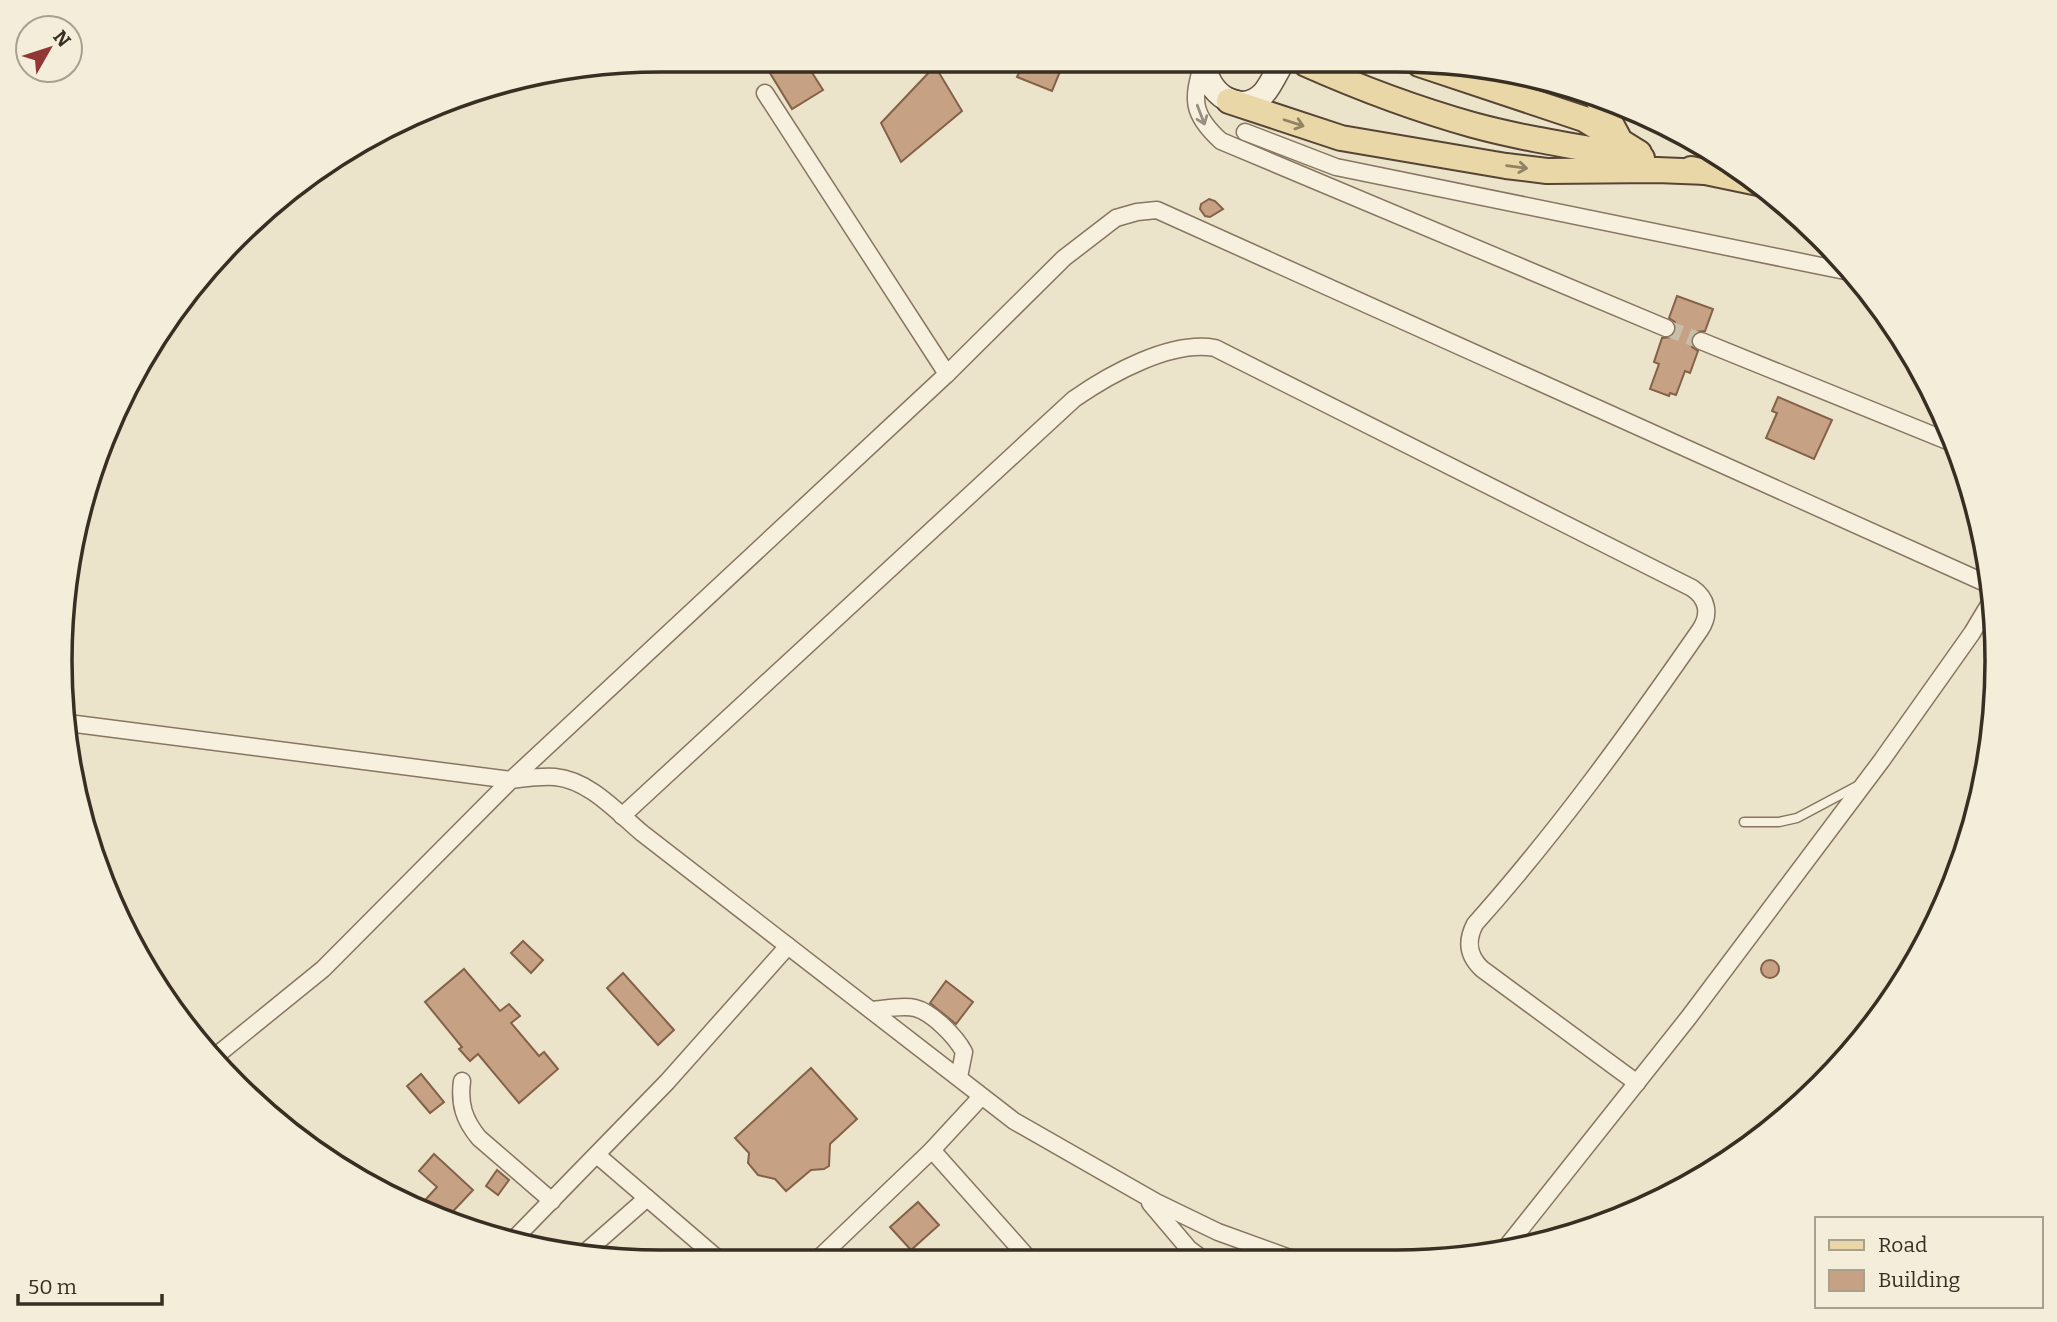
<svg xmlns="http://www.w3.org/2000/svg" width="2057" height="1322" font-family="Bitter,serif">
<style>
.building{fill:#c6a184;stroke:#846248;stroke-width:2}
.lines{fill:none;stroke-linecap:round;stroke-linejoin:round}
.street-tunnel{stroke:#c8bfa9;stroke-width:16;stroke-dasharray:16 8;stroke-linecap:butt}
.lane-casing{stroke:#877660;stroke-width:11}
.street-casing{stroke:#877660;stroke-width:19}
.secondary-casing{stroke:#695743;stroke-width:26}
.primary-casing{stroke:#564434;stroke-width:28}
.lane{stroke:#f7f0de;stroke-width:8}
.street{stroke:#f7f0de;stroke-width:16}
.secondary{stroke:#f7f0de;stroke-width:23}
.primary{stroke:#ead7a7;stroke-width:24}
.oneway{stroke:#988f80}
.oneway2{stroke:#928264}
.rim{fill:none;stroke:#392e22;stroke-width:3.5}
</style>
<rect width="100%" height="100%" fill="#ece3cb"/>
<!-- building -->
<g class="building">
<path d="M 762,60 L 804,60 L 823,90 L 792,109 Z"/>
<path d="M 1024,62 L 1064,62 L 1052,91 L 1017,77 Z"/>
<path d="M 935,66 L 962,111 L 901,162 L 881,123 Z"/>
<path d="M 1209,199 L 1215,201 L 1223,209 L 1210,217 L 1205,216 L 1200,209 L 1201,204 Z"/>
<path d="M 1677,296 L 1713,309 L 1705,331 L 1695,332 L 1691,338 L 1692,347 L 1698,351 L 1690,373 L 1685,371 L 1676,395 L 1670,393 L 1669,396 L 1650,389 L 1659,364 L 1654,362 L 1662,338 L 1672,337 L 1676,331 L 1675,322 L 1669,318 Z"/>
<path d="M 1778,397 L 1832,420 L 1814,459 L 1766,438 L 1777,413 L 1772,411 Z"/>
<path d="M 523,941 L 543,960 L 531,973 L 511,953 Z"/>
<circle cx="1770" cy="969" r="9"/>
<path d="M 464,969 L 500,1011 L 509,1004 L 520,1016 L 511,1023 L 539,1056 L 544,1052 L 558,1069 L 519,1103 L 478,1054 L 470,1061 L 459,1049 L 462,1047 L 425,1002 Z"/>
<path d="M 623,973 L 674,1030 L 658,1045 L 607,988 Z"/>
<path d="M 946,981 L 973,1002 L 956,1024 L 930,1003 Z"/>
<path d="M 811,1068 L 857,1119 L 830,1144 L 829,1166 L 824,1169 L 811,1170 L 786,1191 L 775,1179 L 758,1175 L 748,1163 L 749,1153 L 735,1138 Z"/>
<path d="M 421,1074 L 444,1102 L 430,1113 L 407,1086 Z"/>
<path d="M 434,1154 L 473,1190 L 445,1220 L 431,1217 L 417,1209 L 437,1187 L 419,1171 Z"/>
<path d="M 497,1170 L 509,1180 L 498,1195 L 486,1186 Z"/>
<path d="M 918,1202 L 939,1225 L 911,1250 L 890,1227 Z"/>
</g>
<g class="lines">
<!-- street-tunnel -->
<path class="street-tunnel" d="M 1666,328 L 1701,341"/>
<!-- lane casing -->
<g class="lane-casing">
<path id="lane" d="M 1744,822 L 1779,822 L 1797,818 L 1857,786"/>
</g>
<!-- street casing -->
<g class="street-casing">
<g id="street">
<path d="M 1203,63 C 1192,99 1191,114 1221,141 L 1666,328"/>
<path d="M 765,93 L 947,374"/>
<path d="M 1245,132 L 1336,167 L 1855,273"/>
<path d="M 1701,341 L 1955,444"/>
<path d="M 68,723 L 511,780 L 947,374 L 1064,258 L 1116,218 L 1137,212 L 1157,210 L 1992,586"/>
<path d="M 622,816 L 1074,399 C 1110,374 1171,340 1215,348 L 1692,588 C 1707,598 1711,614 1700,630 C 1630,731 1557,832 1475,924 C 1466,941 1468,956 1482,969 L 1637,1083"/>
<path d="M 871,1010 C 885,1009 902,1005 915,1008 C 932,1012 956,1037 964,1052 L 959,1077"/>
<path d="M 217,1055 L 323,969 L 511,780 C 526,778 541,776 555,777 C 589,780 617,812 642,833 L 1014,1121 L 1156,1202 L 1218,1232 L 1298,1261"/>
<path d="M 462,1081 C 459,1104 464,1120 479,1138 L 552,1201"/>
<path d="M 932,1150 L 1029,1259"/>
<path d="M 597,1155 L 717,1258"/>
<path d="M 1150,1203 L 1189,1249 L 1204,1260"/>
<path d="M 514,1239 L 667,1082 L 788,946"/>
<path d="M 1504,1250 L 1689,1017 L 1882,760 L 1972,633 L 1993,598"/>
<path d="M 580,1257 L 647,1198"/>
<path d="M 819,1258 L 932,1150 L 981,1097"/>
</g>
</g>
<!-- secondary casing -->
<g class="secondary-casing">
<path id="secondary" d="M 1205,63 C 1205,93 1241,118 1264,93 C 1271,85 1276,73 1282,63"/>
</g>
<!-- primary casing -->
<g class="primary-casing">
<g id="primary">
<path d="M 1306,64 C 1360,88 1416,109 1473,125 C 1528,140 1586,148 1642,158"/>
<path d="M 1419,64 L 1584,119 L 1639,153"/>
<path d="M 1597,98 L 1618,137"/>
<path d="M 1229,101 L 1341,138 L 1506,166 L 1547,171 L 1657,170 L 1707,172"/>
<path d="M 1691,169 L 1763,184"/>
</g>
</g>
<!-- lane -->
<use href="#lane" class="lane"/>
<!-- street -->
<use href="#street" class="street"/>
<!-- secondary -->
<use href="#secondary" class="secondary"/>
<!-- primary -->
<use href="#primary" class="primary"/>
</g>
<!-- one-way arrows -->
<defs><path id="oneway-shaft" d="M-6 0H5M1.5-3L5.5 0L1.5 3" fill="none" stroke-width="1.6" stroke-linecap="round" stroke-linejoin="round" transform="scale(1.75)"/></defs>
<use class="oneway" href="#oneway-shaft" transform="translate(1201 115) rotate(69)"/>
<g class="oneway2">
<use href="#oneway-shaft" transform="translate(1294 123) rotate(18)"/>
<use href="#oneway-shaft" transform="translate(1517 167) rotate(8)"/>
</g>
<!-- crop -->
<path d="M0 0H2057V1322H0ZM661 72H1396A589 589 0 0 1 1985 661V661A589 589 0 0 1 1396 1250H661A589 589 0 0 1 72 661V661A589 589 0 0 1 661 72Z" fill="#f3edda" fill-rule="evenodd"/>
<path class="rim" d="M661 72H1396A589 589 0 0 1 1985 661V661A589 589 0 0 1 1396 1250H661A589 589 0 0 1 72 661V661A589 589 0 0 1 661 72Z"/>
<!-- legend -->
<rect x="1815" y="1217" width="228" height="91" fill="#f3edda" stroke="#a9a190" stroke-width="2"/>
<rect x="1829" y="1240" width="35" height="10" fill="#ead7a7" stroke="#a9a190" stroke-width="2"/>
<text x="1878" y="1252" font-size="21" fill="#392e22">Road</text>
<rect x="1829" y="1270" width="35" height="21" fill="#c6a184" stroke="#a9a190" stroke-width="2"/>
<text x="1878" y="1287" font-size="21" fill="#392e22">Building</text>
<!-- north arrow -->
<g transform="translate(49 49) rotate(51)"><circle r="33" fill="#f3edda" stroke="#a9a190" stroke-width="2"/>
<path d="M0-5L12 26L0 18L-12 26Z" fill="#913735"/>
<text y="-10" font-size="19" font-weight="bold" text-anchor="middle" fill="#392e22">N</text>
</g>
<!-- scale -->
<path d="M18 1294v10h144v-10" fill="none" stroke="#392e22" stroke-width="3.5"/>
<text x="28" y="1294" font-size="21" fill="#392e22" stroke="#f3edda" stroke-width="5" paint-order="stroke">50 m</text>
</svg>
